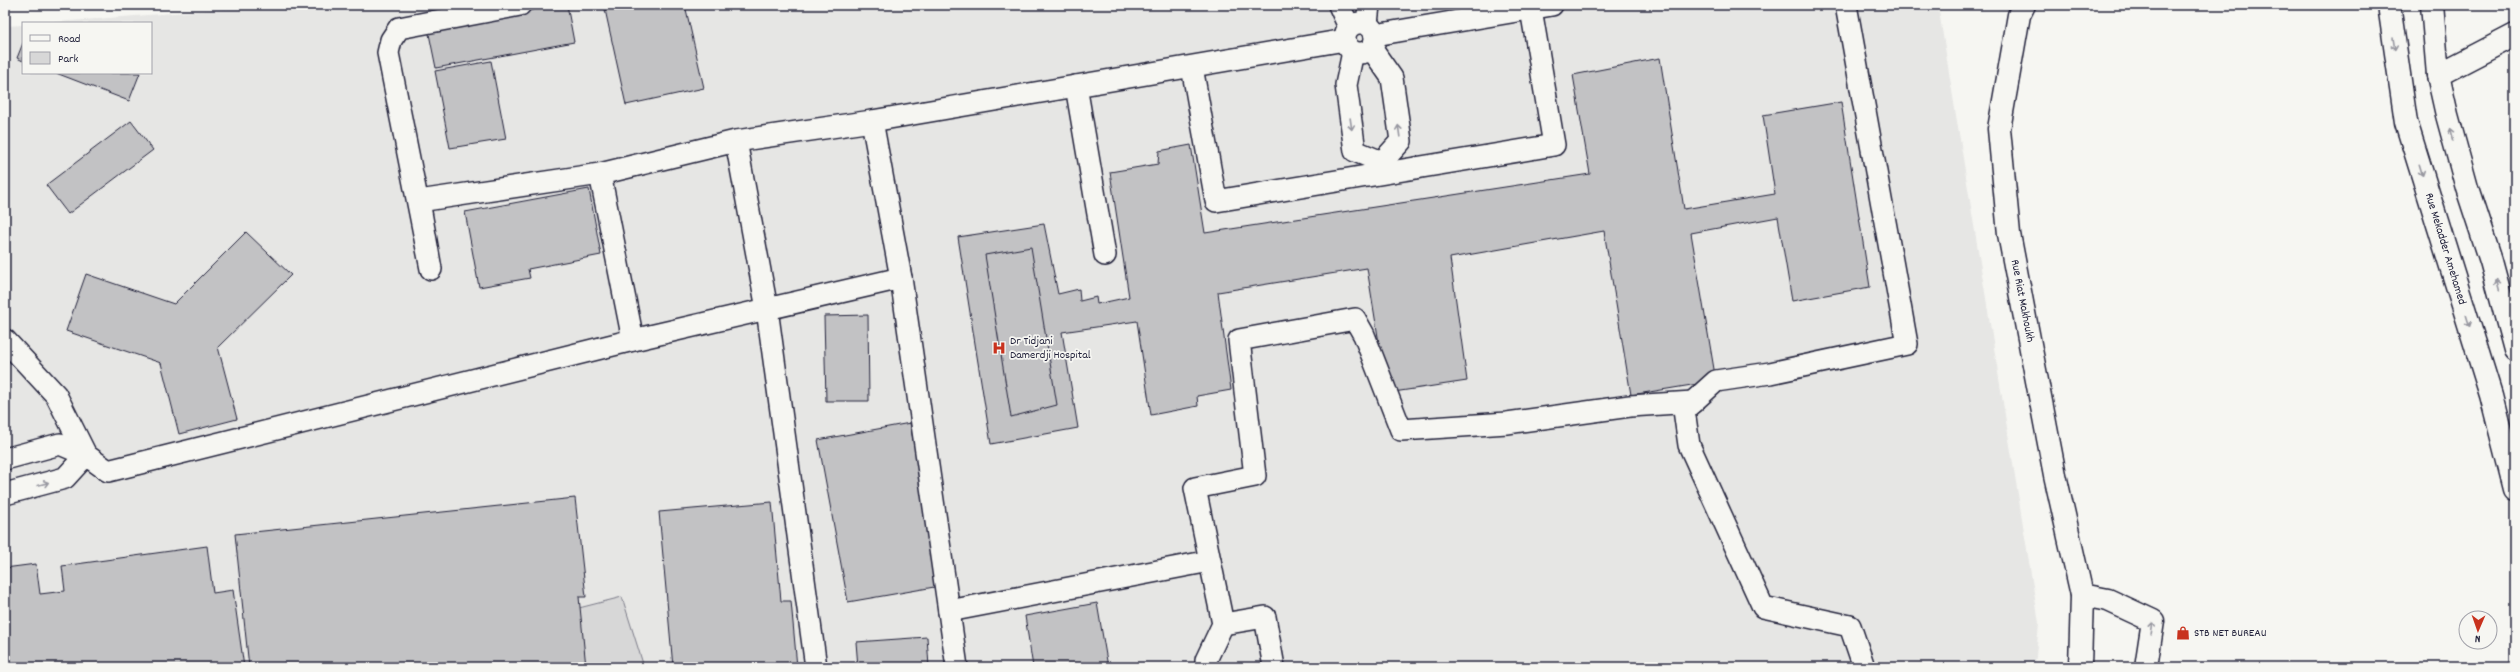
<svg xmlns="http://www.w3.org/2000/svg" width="2520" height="672" font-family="Dekko,sans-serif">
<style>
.built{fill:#e6e6e4}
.green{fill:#d7d7d7;stroke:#7c7c89}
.building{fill:#c2c2c4;stroke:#22223b}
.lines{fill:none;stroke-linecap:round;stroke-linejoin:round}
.lane-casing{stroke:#22223b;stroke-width:24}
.street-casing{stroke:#22223b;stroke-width:25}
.secondary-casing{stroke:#22223b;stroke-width:25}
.lane{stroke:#f6f6f2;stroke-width:21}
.street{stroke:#f6f6f2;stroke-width:22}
.secondary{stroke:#f6f6f2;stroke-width:22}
.oneway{stroke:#9797a0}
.labels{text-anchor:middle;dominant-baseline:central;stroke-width:3.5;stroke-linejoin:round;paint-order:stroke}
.street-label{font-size:12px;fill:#22223b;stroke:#f6f6f2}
.poi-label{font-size:12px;fill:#22223b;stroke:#f6f6f2;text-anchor:start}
</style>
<rect width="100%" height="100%" fill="#f6f6f2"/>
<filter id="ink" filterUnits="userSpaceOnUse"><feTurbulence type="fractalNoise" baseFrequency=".025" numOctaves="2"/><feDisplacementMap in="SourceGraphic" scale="8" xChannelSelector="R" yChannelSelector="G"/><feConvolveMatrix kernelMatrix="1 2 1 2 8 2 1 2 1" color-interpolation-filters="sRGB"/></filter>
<g filter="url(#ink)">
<!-- built -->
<path class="built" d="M 276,5 L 1938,5 L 2039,623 L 2035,667 L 5,667 L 5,26 L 23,25 L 23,73 L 151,73 L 151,23 L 44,23 Z"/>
<!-- green -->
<path class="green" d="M 622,597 L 644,667 L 348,667 Z"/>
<!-- building -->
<g class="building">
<path d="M 559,5 L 567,5 L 574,42 L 436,68 L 428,29 Z"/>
<path d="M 604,5 L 685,5 L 704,88 L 626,105 Z"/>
<path d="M 23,43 L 23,61 L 17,58 Z"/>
<path d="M 1660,58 L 1684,209 L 1775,194 L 1763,115 L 1841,102 L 1870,287 L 1792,301 L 1778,217 L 1691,233 L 1716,381 L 1631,395 L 1604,231 L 1450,258 L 1467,381 L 1387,393 L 1367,268 L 1218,292 L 1231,390 L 1197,396 L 1198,406 L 1151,415 L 1137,321 L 1062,332 L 1078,428 L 991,444 L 958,237 L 1044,224 L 1058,294 L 1079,289 L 1080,301 L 1096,297 L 1097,304 L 1129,297 L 1110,172 L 1158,164 L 1159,151 L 1191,145 L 1205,233 L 1590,174 L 1573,75 Z"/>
<path d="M 491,61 L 506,139 L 450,148 L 435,71 Z"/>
<path d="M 56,73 L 140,73 L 129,101 Z"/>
<path d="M 131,121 L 153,150 L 68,214 L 46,185 Z"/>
<path d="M 589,189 L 601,255 L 528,269 L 530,278 L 479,287 L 465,212 Z"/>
<path d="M 246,232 L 291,275 L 218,347 L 237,419 L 179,434 L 161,363 L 66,331 L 86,274 L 174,304 Z"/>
<path d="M 1031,247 L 1057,405 L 1011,417 L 985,255 Z"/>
<path d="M 868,315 L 869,401 L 826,401 L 824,316 Z"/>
<path d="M 910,423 L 940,586 L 848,602 L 818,440 Z"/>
<path d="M 575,498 L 586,597 L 579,597 L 586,667 L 249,667 L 235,534 Z"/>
<path d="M 772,502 L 781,601 L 791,601 L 797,667 L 673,667 L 659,512 Z"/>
<path d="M 207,546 L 213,593 L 233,590 L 244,667 L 5,667 L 5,568 L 36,564 L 40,594 L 65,591 L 62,566 Z"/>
<path d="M 1097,603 L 1108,667 L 1033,667 L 1025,616 Z"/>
<path d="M 927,637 L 929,667 L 858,667 L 856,642 Z"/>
</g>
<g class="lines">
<!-- lane casing -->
<g class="lane-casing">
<g id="lane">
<path d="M 520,5 L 399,28 L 391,40 L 388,53 L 431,269 L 419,201 L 600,174 L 633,340"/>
<path d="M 1339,5 L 1349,27"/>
<path d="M 1846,5 L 1907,344 L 1770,373 L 1716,381 L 1684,410 L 1689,445 L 1763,607 L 1850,626 L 1864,667"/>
<circle cx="1360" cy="38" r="15"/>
<path d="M 1367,24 L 1369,5"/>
<path d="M 1375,35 L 1552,5"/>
<path d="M 1371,48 L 1392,78 L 1401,141 L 1382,162"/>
<path d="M 1353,52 L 1346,85 L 1355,151 L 1382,162"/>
<path d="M 1192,67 L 1216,201 L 1554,145 L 1531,9"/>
<path d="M 1076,86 L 1105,255"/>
<path d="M 872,121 L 901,278"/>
<path d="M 736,141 L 767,309 L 816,667"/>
<path d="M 600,174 L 736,141 L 872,121 L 1345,40"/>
<path d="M 5,340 L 56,395 L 86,455"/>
<path d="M 5,459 L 60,444 L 86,455 L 108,471 L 633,340 L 901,278 L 957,667"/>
<path d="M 5,494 L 65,478 L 86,455"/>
<path d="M 949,611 L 1210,561"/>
<path d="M 1223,624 L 1265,617 L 1274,667"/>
<path d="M 1207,667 L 1206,660 L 1223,624 L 1195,488 L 1255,476 L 1239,340 L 1355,319 L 1364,335 L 1401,430 L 1507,423 L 1630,406 L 1693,402"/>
</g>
</g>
<!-- street casing -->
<g class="street-casing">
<g id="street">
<path d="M 2024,5 L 2019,15 L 1999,129 L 2009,234 L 2055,475 L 2082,595 L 2080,667"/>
<path d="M 2438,75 L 2515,35"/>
<path d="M 2082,595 L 2108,600 L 2153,621 L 2146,667"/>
</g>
</g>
<!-- secondary casing -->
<g class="secondary-casing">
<g id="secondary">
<path d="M 2389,5 L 2406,122 L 2491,395 L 2515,489"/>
<path d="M 2432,5 L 2438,75 L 2447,115 L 2467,188 L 2491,261 L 2515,350"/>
</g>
</g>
<!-- lane -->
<use href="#lane" class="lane"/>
<!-- street -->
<use href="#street" class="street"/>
<!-- secondary -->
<use href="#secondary" class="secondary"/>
</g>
<!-- one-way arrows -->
<defs><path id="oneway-shaft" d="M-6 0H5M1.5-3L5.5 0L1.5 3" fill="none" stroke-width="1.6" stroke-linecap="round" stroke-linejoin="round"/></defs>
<g class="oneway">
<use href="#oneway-shaft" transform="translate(2394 44) rotate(81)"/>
<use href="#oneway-shaft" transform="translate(1351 124) rotate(82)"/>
<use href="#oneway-shaft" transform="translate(1399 131) rotate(-98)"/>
<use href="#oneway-shaft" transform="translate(2452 134) rotate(-105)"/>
<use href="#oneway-shaft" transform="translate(2421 170) rotate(73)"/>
<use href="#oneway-shaft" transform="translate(2498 285) rotate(-105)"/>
<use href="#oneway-shaft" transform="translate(2468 321) rotate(73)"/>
<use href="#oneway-shaft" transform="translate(43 484) rotate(-15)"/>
<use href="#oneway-shaft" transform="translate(2152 628) rotate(-82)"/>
</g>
</g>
<!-- icons -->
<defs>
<g id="hospital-bare" transform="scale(1.08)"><path d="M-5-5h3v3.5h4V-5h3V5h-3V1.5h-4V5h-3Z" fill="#c8321e" stroke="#f6f6f2" stroke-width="2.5" paint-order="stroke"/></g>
<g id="shop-bare" transform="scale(1.08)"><path d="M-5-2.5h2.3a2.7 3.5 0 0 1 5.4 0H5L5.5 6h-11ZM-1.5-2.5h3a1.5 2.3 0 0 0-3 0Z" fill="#c8321e" stroke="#f6f6f2" stroke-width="2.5" paint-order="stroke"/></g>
</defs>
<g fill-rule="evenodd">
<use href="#hospital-bare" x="999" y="348"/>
<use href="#shop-bare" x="2183" y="633"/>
</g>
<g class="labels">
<!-- street labels -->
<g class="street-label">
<text transform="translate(2445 249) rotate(73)">Rue Mekadder Amehamed</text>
<text transform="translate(2022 301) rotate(79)">Rue Riat Makhoukh</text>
</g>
<!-- poi labels -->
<g class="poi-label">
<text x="1010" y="341">Dr Tidjani<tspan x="1010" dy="14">Damerdji Hospital</tspan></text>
<text x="2194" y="633">STB NET BUREAU</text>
</g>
</g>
<!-- margin -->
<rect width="2520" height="672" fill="none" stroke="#f6f6f2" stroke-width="20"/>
<rect x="10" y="10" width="2500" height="652" fill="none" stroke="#22223b" stroke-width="1.5" filter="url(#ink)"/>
<!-- legend -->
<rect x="22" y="22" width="130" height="52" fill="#f6f6f2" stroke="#a1a1a9"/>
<rect x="30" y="35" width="20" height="6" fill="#f6f6f2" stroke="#a1a1a9"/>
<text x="58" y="42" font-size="12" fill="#22223b">Road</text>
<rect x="30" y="52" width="20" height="12" fill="#d7d7d7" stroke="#a1a1a9"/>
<text x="58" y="62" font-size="12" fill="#22223b">Park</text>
<!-- north arrow -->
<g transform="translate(2478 630) rotate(182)"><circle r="19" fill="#f6f6f2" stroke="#a1a1a9"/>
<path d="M0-3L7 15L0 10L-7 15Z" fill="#c8321e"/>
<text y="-6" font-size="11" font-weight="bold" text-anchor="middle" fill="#22223b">N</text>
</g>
</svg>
